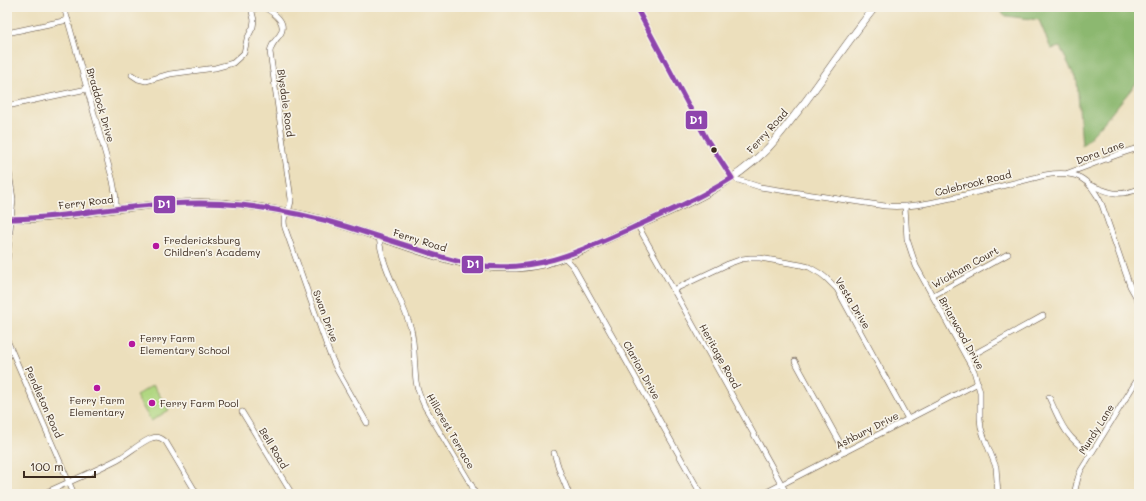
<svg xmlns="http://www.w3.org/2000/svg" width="1146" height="501" font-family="Mali,sans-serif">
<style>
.green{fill:#b0d781;stroke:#768050}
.forest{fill:#8cb86f;stroke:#647146}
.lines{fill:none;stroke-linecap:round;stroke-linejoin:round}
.minor-casing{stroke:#564536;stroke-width:6}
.major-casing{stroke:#564536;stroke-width:8}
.minor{stroke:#fff;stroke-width:5}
.major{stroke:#fff;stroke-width:7}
.bus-1-casing{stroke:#f7f3e8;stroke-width:8}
.bus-1{stroke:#8e44ad;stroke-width:5}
.bus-dot{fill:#3b2a1e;stroke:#f7f3e8;stroke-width:1.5}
.poi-dot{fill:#b5179e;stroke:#f7f3e8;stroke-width:1.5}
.labels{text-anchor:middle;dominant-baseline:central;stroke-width:3.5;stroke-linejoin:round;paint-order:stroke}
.street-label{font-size:10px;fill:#3b2a1e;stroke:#f7f3e8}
.poi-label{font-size:10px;fill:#3b2a1e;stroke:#f7f3e8;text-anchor:start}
.line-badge{stroke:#f7f3e8;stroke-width:1.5}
.badge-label{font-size:11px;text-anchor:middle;font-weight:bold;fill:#fff}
</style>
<rect width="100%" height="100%" fill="#f7f3e8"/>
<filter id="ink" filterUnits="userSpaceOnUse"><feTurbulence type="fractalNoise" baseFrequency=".025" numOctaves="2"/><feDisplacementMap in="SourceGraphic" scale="8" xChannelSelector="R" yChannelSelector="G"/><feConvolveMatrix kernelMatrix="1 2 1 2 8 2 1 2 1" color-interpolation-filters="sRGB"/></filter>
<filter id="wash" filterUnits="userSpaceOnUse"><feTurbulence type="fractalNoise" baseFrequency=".012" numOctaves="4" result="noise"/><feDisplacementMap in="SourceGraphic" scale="16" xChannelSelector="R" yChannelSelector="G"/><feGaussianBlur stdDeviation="0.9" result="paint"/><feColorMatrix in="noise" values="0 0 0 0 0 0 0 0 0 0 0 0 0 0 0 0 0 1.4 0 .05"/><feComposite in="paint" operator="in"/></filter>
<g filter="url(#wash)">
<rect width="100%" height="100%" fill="#ecdfbc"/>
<!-- green -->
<path class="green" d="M 153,385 L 169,410 L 151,421 L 136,396 Z"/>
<!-- forest -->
<path class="forest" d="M 996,7 L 1139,7 L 1139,80 L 1104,122 L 1082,146 L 1077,81 L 1060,47 L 1051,49 L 1039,20 L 1006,16 Z"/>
</g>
<g filter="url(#ink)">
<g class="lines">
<!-- minor casing -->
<g class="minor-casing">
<g id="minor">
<path d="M 64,7 L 113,181 L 116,198 L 116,209"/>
<path d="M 264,7 C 274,13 289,23 279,36 C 275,41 271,44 270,52 L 291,199 C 291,213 281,213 285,228 L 329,352 L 337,370 L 367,423"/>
<path d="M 636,7 L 706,138 L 732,178 L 760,187 L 885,206 C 909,208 930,203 952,198 C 984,191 1014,183 1045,175 C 1076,170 1089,177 1102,205 L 1130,286 L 1139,302"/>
<path d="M 7,33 L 68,20"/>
<path d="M 132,75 L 138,79 L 146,81 L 170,74 L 215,68 L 233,63 L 244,53 L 247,39 L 253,27 L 254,20 L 252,12 L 253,10 L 258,7"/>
<path d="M 7,106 L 87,89"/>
<path d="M 7,159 L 13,199 L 7,261"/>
<path d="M 1068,173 C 1092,165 1115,154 1139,148"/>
<path d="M 1090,185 C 1110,193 1118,197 1139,189"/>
<path d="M 905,207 L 907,239 L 916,266 L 974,371 L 980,392 L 980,418 L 981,428 L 984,437 L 996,467 L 998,494"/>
<path d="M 638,226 L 787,494"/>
<path d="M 379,237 C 382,270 402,297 411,329 C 415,346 414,363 416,381 C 417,390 421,398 425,407 L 472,486 L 475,494"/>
<path d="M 564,257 L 571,264 L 574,268 L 701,494"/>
<path d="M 673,290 L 728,264 L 742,259 L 750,258 L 760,258 L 801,265 L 809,267 L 821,274 L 826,278 L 837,289 L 908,419"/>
<path d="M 932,296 L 1008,254"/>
<path d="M 7,340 L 74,494"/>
<path d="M 967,358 L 1043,316"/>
<path d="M 795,361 L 845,452"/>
<path d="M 1049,397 C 1060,422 1066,439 1091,453"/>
<path d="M 242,412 L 292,494"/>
<path d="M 554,453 L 560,472 L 569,494"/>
<path d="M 42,494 C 67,483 93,472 118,459 C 128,454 142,441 152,438 C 157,436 162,438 166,442 L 197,494"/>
<path d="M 763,494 L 978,383"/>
<path d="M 1074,494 L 1078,478 L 1081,470 L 1139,377"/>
</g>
</g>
<!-- major casing -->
<g class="major-casing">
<path id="major" d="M 7,219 C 38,220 69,215 100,211 C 147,205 195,199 242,205 C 269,208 297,213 324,220 C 346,226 368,234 390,241 C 418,250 449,262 479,266 C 500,269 522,269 543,264 C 571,257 598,243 625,231 C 676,209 728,189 768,148 C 780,135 791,120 802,106 C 827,73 849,39 875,7"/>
</g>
<!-- minor -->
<use href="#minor" class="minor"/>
<!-- major -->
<use href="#major" class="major"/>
<!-- bus-1 casing -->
<g class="bus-1-casing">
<path id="bus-1" d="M 7,219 C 37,219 67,215 97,211 C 145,205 193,200 241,205 C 277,209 313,216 348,227 C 372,235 396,242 420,250 C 438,256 456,262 475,265 C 538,274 585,249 641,224 C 672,210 703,196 732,178 L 706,138 L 636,7"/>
</g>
<!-- bus-1 -->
<use href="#bus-1" class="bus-1"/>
</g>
</g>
<!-- markers -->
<circle class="bus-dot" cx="714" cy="150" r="3.5"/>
<g class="poi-dot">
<circle cx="156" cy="246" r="4"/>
<circle cx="132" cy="344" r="4"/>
<circle cx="97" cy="388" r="4"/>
<circle cx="152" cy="403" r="4"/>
</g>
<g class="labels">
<!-- street labels -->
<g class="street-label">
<text transform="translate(286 103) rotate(82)">Blysdale Road</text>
<text transform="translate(101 105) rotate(74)">Braddock Drive</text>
<text transform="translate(767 131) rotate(-48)">Ferry Road</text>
<text transform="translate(1100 152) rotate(-20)">Dora Lane</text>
<text transform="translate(973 183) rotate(-14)">Colebrook Road</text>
<text transform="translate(86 202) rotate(-7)">Ferry Road</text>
<text transform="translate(420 240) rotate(17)">Ferry Road</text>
<text transform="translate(965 267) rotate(-29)">Wickham Court</text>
<text transform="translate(853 303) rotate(59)">Vesta Drive</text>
<text transform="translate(326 316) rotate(70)">Swan Drive</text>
<text transform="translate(962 333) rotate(61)">Briarwood Drive</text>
<text transform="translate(720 356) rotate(61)">Heritage Road</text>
<text transform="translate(642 370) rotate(61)">Clarion Drive</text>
<text transform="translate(44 402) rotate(66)">Pendleton Road</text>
<text transform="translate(1096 429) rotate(-58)">Mundy Lane</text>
<text transform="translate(867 430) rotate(-27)">Ashbury Drive</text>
<text transform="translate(451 431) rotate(60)">Hillcrest Terrace</text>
<text transform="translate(274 448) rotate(59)">Bell Road</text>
</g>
<!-- poi labels -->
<g class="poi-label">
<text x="164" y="240">Fredericksburg<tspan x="164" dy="12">Children's Academy</tspan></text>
<text x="140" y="338">Ferry Farm<tspan x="140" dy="12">Elementary School</tspan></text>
<text x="97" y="400" text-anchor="middle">Ferry Farm<tspan x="97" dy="12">Elementary</tspan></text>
<text x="160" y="403">Ferry Farm Pool</text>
</g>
</g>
<g class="line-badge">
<rect x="685" y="110" width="23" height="20" rx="4" fill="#8e44ad"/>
<rect x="153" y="195" width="23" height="19" rx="4" fill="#8e44ad"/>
<rect x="461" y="255" width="23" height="19" rx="4" fill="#8e44ad"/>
</g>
<g class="badge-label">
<text x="696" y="124">D1</text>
<text x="164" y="208">D1</text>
<text x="473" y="268">D1</text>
</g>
<!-- margin -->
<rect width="1146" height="501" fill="none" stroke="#f7f3e8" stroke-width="24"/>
<!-- scale -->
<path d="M24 471v6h71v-6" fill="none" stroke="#3b2a1e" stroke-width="2"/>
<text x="30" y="471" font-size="12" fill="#3b2a1e" stroke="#f7f3e8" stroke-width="3" paint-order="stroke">100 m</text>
</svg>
